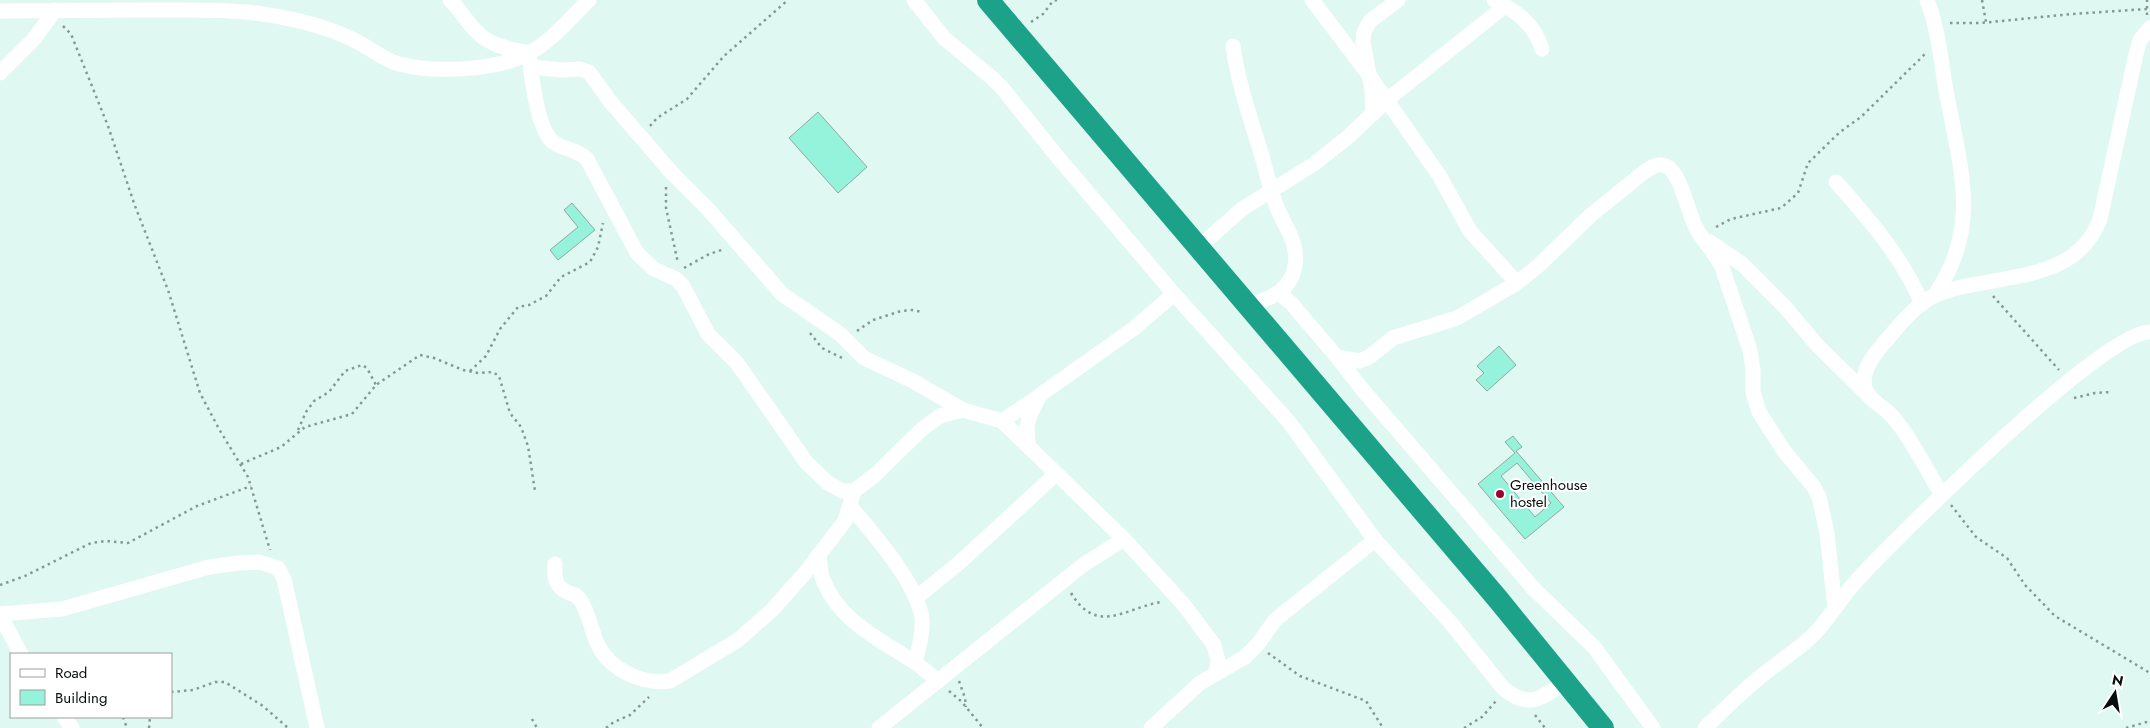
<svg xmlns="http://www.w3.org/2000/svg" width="2150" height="728" font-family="Jost,sans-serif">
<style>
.building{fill:#96f3db;stroke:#92a9a2;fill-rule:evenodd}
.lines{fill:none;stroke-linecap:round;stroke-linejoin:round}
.path{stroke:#879994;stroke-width:2.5;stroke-dasharray:2.5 4;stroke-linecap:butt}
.minor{stroke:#fff;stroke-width:15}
.highway{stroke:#1da28a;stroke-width:22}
.poi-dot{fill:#a1012e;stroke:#fff;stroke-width:2}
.labels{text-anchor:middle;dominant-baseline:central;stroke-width:4;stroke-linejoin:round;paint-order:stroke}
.poi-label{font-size:15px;fill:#070f0d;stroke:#fff;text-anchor:start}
</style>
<rect width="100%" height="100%" fill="#dff8f1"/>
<!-- building -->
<g class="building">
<path d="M 818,112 L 867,167 L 838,193 L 789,138 Z"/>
<path d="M 572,203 L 595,230 L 558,260 L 550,250 L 578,227 L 564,210 Z"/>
<path d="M 1499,346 L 1516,365 L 1487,391 L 1476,380 L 1484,373 L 1477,366 Z"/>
<path d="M 1513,436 L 1522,447 L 1516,451 L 1564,507 L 1525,539 L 1478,484 L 1515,453 L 1505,442 ZM 1517,463 L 1551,503 L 1535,517 L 1501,476 Z"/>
</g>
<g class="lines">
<!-- path -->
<g class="path">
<path d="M 1982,0 L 1986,22"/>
<path d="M 2147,15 L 2147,0"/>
<path d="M 1031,22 L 1043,14 L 1053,1 L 1057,0"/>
<path d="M 1950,23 L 1981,23 L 2072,14 L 2147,9"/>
<path d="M 63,26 L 71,34 L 108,126 L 135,206 L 168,290 L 200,393 L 219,429 L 248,477 L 270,550"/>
<path d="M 650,126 L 657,118 L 687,99 L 724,56 L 788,0"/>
<path d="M 666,187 L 666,208 L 678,263"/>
<path d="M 1716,227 L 1731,219 L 1781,208 L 1798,193 L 1808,163 L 1840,132 L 1861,117 L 1925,54"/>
<path d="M 684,268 L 709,254 L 725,249"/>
<path d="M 1993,296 L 2059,370"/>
<path d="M 857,331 L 873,320 L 901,311 L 912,310 L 922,312"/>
<path d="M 810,333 L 822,348 L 842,358"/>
<path d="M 470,371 L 486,356 L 500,329 L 518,307 L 529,305 L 546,296 L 561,277 L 590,262 L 598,247 L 603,223"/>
<path d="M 2074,398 L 2095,393 L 2111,392"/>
<path d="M 298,430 L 306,412 L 314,401 L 329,392 L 345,371 L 362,365 L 367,368 L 376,385"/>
<path d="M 241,464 L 281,447 L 305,427 L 352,414 L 376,385 L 420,355 L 434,358 L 463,370 L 478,373 L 493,372 L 499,376 L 510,413 L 521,427 L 528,446 L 535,491"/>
<path d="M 1951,505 L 1976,537 L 2007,558 L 2025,585 L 2055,616 L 2150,673"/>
<path d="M 0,585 L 25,576 L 91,543 L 106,541 L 128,543 L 197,506 L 251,486"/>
<path d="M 1071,593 C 1097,636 1125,608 1161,602"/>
<path d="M 1268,653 L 1300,676 L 1366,701 L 1383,728"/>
<path d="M 959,681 L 965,698 L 966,707"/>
<path d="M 949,691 L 962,702 L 983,728"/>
<path d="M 171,692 L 193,690 L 215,682 L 225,682 L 263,706 L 288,728"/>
<path d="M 1535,715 L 1545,728"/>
<path d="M 123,717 L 127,728"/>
<path d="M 532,719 L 537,728"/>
<path d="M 149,728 L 150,717"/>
<path d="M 606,728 L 614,722 L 630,715 L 649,697"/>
<path d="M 1464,728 L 1482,717 L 1496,701"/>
<path d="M 2126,728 L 2150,721"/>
</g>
<!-- minor -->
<g class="minor">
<path d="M 450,0 C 461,10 467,23 478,33 C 491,46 511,49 529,53 C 531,74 537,129 553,142 C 563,150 577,149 587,159 L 637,253 L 654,269 L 676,279 L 683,286 L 708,334 L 737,363 L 806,462 L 828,483 L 842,491 L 854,491 L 875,475 L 922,429 L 940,416 L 963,410 L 1002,421 L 1124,539 L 1184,605 L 1214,645 L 1218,661 L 1216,674"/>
<path d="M 914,0 L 944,38 L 992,78 L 1003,89 L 1056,155 L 1174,294 L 1289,422 L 1375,540 L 1450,622 L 1503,688 C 1528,710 1542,698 1565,682"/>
<path d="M 1312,0 L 1369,75 L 1439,175 L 1470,231 L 1517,283"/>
<path d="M 1494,0 C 1517,11 1534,24 1542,49"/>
<path d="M 1927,0 C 1940,33 1941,67 1948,101 C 1962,174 1980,230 1934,296"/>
<path d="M 0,11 C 49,11 99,10 148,10 C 181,10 214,9 246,12 C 283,16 322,24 356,41 C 370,48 384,60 399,64 C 434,73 497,71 529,53 C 552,41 570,18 589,0"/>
<path d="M 1233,46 C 1238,83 1250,117 1261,153 C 1266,170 1270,188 1276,205 C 1284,226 1299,242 1295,266 C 1291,291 1270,298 1249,306"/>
<path d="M 531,67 L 562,70 L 580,69 L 589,72 L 609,100 L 671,172 L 708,209 L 782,294 L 840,334 L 864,358 L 913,381 L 963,410"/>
<path d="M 0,73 L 34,39 L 55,10"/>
<path d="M 1373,114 L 1372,90 L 1363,42 L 1364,32 L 1370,21 L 1398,0"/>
<path d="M 1836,182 C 1869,219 1903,258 1922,304"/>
<path d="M 1710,242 L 1742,264 L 1785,307 L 1818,346 L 1868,395"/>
<path d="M 1199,247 L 1242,209 L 1314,164 L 1348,137 L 1387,100 L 1505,6"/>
<path d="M 1279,293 L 1291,303 L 1337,357 L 1359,361 L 1369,357 L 1393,338 L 1457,318 L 1517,283 L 1538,266 L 1591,215 L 1644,172 C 1650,168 1658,162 1666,166 C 1681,173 1688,213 1696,228 C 1704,242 1715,253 1722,267 L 1750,350 L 1753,370 L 1753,392 L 1759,412 L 1784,451 L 1814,487 L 1819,497 L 1827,533 L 1835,608"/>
<path d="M 1337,357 L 1362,389 L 1533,588 L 1594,647 L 1653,728"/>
<path d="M 1002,421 L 1038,397"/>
<path d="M 1028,445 L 1027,426 L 1030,415 L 1040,395 L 1133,329 L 1174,294"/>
<path d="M 1942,495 C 1927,471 1907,430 1888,412 C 1880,405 1868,399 1865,388 C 1861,371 1873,356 1883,344 C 1898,327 1915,304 1936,295 C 1991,272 2075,287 2100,219 L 2136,54 L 2140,40 L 2150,28"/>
<path d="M 851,507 C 874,535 919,585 922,620 C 923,635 919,649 915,662"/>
<path d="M 819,554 C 820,562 820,570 822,577 C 838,621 878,638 914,662 C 922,667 930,674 938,681"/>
<path d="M 555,564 C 554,578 555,587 569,593 C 573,594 576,595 579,598 C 589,611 591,631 598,645 C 610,670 643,685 670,681 L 738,640 L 772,610 L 805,573 L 845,521 L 854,491"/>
<path d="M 917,597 L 959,563 L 1056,474"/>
<path d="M 0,614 L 62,609 L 209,567 L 239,563 L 260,562 L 278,568 L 284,579 L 317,728"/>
<path d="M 0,615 L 21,654"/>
<path d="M 64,717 L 72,728"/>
<path d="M 879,728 L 1083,565 L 1124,539"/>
<path d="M 1151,728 L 1200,683 L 1245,657 L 1258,644 L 1275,620 L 1375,540"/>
<path d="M 1705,728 C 1723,710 1741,693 1760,677 C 1777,663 1795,652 1811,637 C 1829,620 1841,597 1858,579 C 1896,538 2106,329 2150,332"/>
</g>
<!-- highway -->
<path class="highway" d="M 988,0 L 1497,598 L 1603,728"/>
</g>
<!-- markers -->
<circle class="poi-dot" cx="1500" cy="494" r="5"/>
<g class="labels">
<!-- poi labels -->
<g class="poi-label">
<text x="1510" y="485">Greenhouse<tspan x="1510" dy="17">hostel</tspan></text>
</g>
</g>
<!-- legend -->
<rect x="10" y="653" width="162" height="65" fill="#ffffff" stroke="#9c9f9e"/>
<rect x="20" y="669" width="25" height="8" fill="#ffffff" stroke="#9c9f9e"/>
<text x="55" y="678" font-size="15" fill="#070f0d">Road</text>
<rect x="20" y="690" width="25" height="15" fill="#96f3db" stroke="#9c9f9e"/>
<text x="55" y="703" font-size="15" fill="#070f0d">Building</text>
<!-- north arrow -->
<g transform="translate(2115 693) rotate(12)" stroke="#ffffff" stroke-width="4" paint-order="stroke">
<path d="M0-4L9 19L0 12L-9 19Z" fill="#070f0d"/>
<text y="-8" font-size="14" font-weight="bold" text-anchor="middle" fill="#070f0d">N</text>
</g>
</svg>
